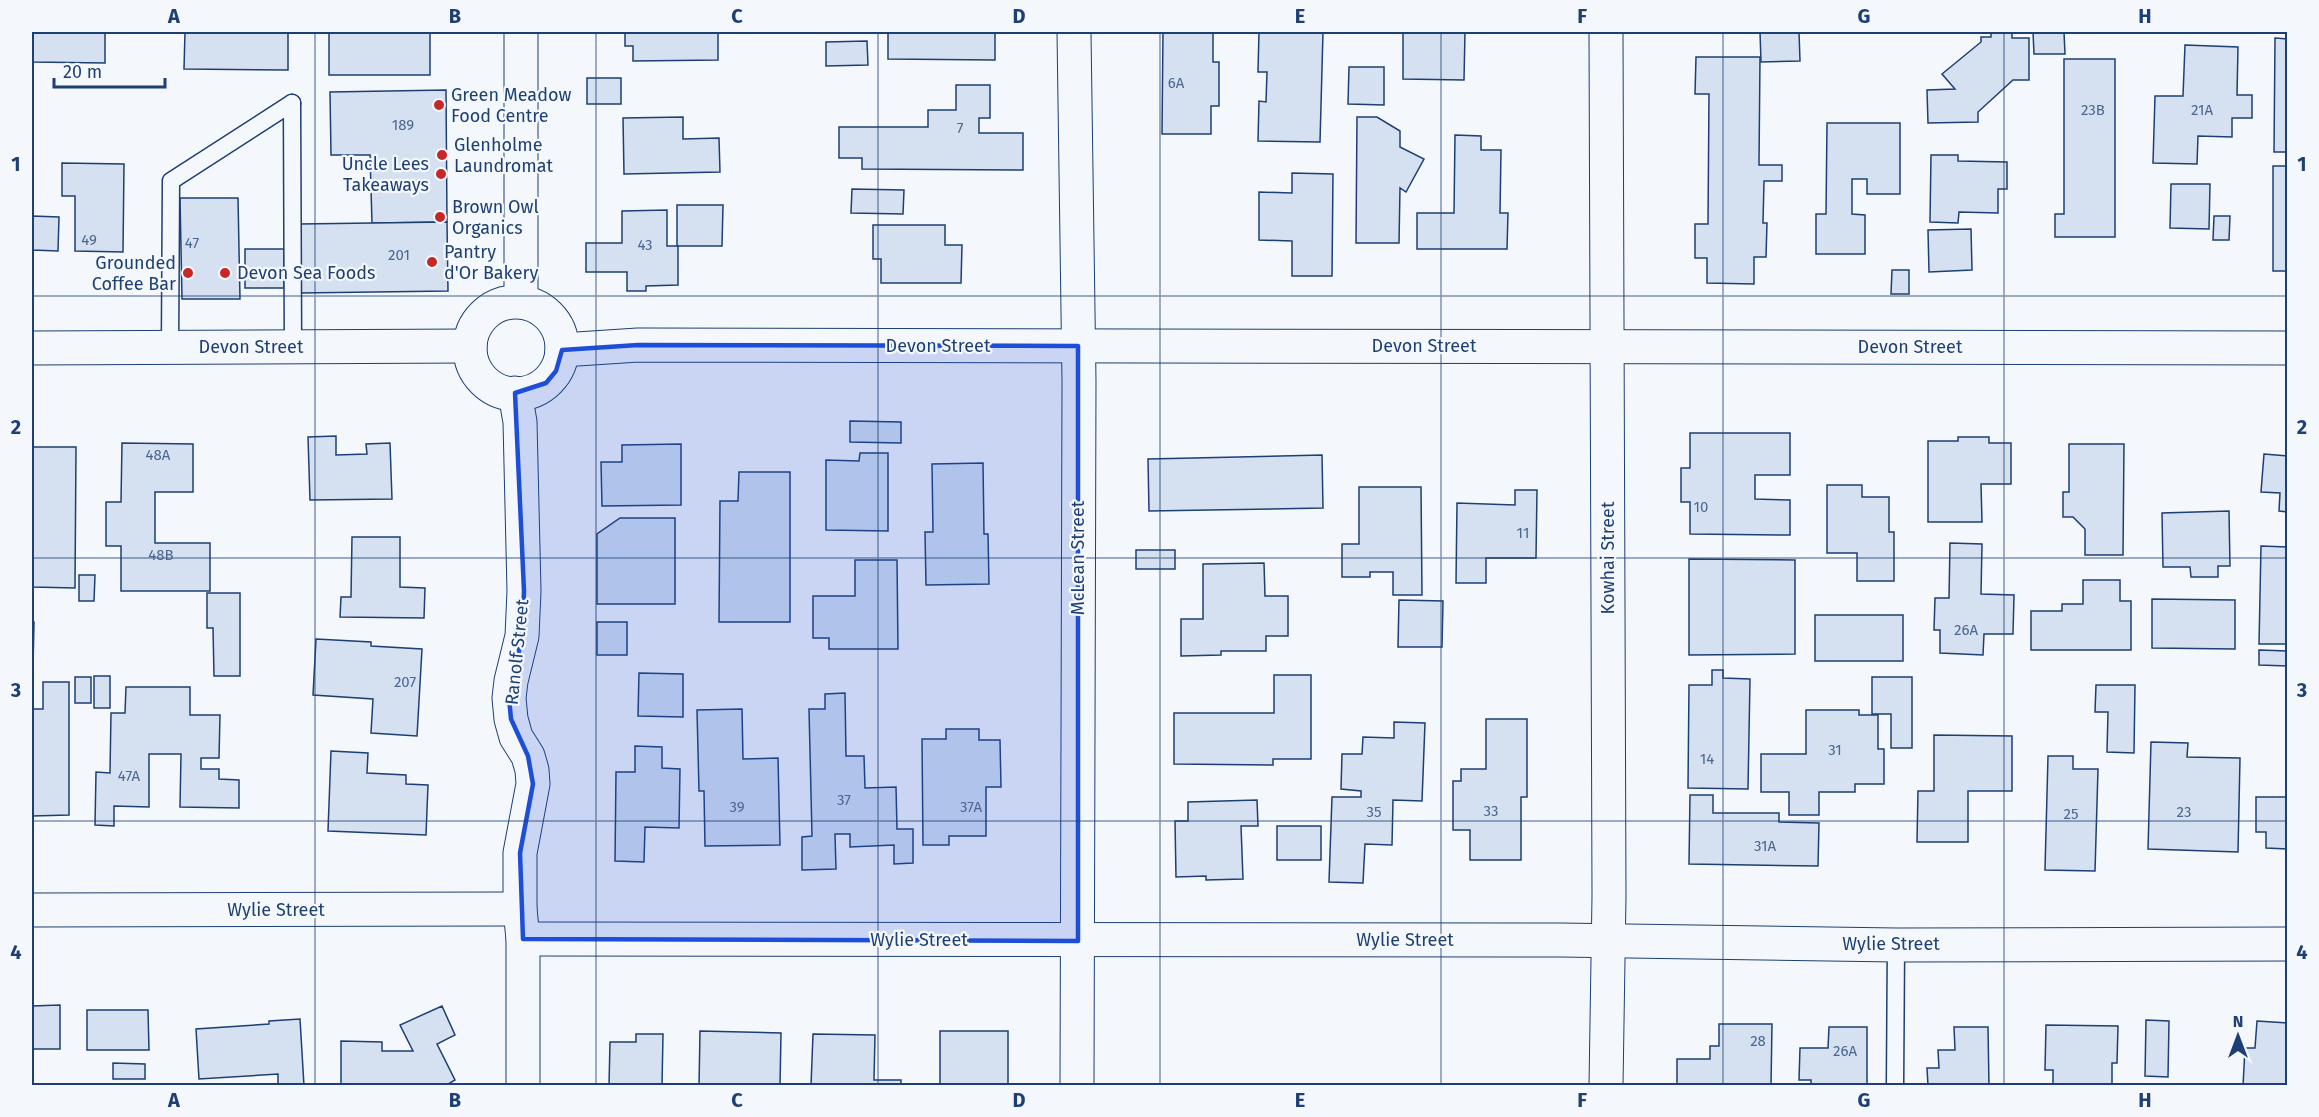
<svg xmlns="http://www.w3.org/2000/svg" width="2319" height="1117" font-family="'Fira Sans',sans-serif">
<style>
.building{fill:#d5e0f0;stroke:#1d3f73;stroke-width:1.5}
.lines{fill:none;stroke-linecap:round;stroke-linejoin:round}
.service-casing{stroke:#1d3f73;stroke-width:19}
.minor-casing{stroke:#1d3f73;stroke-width:35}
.tertiary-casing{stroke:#1d3f73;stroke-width:35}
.secondary-casing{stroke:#1d3f73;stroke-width:35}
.service{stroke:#f4f7fb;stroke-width:16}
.minor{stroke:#f4f7fb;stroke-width:33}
.tertiary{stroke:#f4f7fb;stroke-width:33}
.secondary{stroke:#f4f7fb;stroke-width:33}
.marked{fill:#1d4ed8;fill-opacity:0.2;stroke:#1d4ed8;stroke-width:4.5;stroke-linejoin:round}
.grid{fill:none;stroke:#1d3f73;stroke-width:1.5;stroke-opacity:0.55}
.poi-dot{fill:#c62828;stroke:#f4f7fb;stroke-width:2}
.labels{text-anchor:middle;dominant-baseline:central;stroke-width:4.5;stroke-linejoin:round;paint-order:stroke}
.number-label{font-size:15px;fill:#4b6792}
.poi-label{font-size:18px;fill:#1d3f73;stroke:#f4f7fb;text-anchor:start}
.street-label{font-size:18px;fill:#1d3f73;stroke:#f4f7fb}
.neatline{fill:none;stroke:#1d3f73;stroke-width:2}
.grid-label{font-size:20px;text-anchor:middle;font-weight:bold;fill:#1d3f73}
</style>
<rect width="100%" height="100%" fill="#f4f7fb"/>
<!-- building -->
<g class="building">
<path d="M 32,32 L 105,32 L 105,63 L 32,62 Z"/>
<path d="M 185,32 L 288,32 L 288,70 L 184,69 Z"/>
<path d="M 329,32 L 430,33 L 430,75 L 329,75 Z"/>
<path d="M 625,32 L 718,32 L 718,60 L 633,61 L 633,46 L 625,46 Z"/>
<path d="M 888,32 L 995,32 L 995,60 L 888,59 Z"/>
<path d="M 1163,32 L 1213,32 L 1213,62 L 1219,62 L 1219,106 L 1211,106 L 1211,134 L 1162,134 Z"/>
<path d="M 1259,32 L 1323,32 L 1320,142 L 1258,141 L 1259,101 L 1266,102 L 1267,72 L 1258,72 Z"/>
<path d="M 1403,32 L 1465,32 L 1464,80 L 1403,79 Z"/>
<path d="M 1760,32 L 1799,32 L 1800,61 L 1761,62 Z"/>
<path d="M 1991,32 L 2012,32 L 2012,38 L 2029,38 L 2029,80 L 2013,80 L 1978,112 L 1978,122 L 1928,123 L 1927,90 L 1955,89 L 1942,74 L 1981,42 L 1981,37 L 1991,37 Z"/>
<path d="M 2033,32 L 2064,32 L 2065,54 L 2034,54 Z"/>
<path d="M 2275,38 L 2288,39 L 2288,152 L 2274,152 Z"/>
<path d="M 867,41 L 868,65 L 826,66 L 826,42 Z"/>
<path d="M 2185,45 L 2238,47 L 2237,95 L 2252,95 L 2252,118 L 2232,118 L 2232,137 L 2198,136 L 2197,164 L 2153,163 L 2155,96 L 2183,96 Z"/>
<path d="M 1696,57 L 1760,57 L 1759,165 L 1782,165 L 1782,181 L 1764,181 L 1763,223 L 1767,223 L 1766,257 L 1754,257 L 1754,284 L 1707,283 L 1707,258 L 1695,258 L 1695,224 L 1708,224 L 1709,94 L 1695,94 Z"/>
<path d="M 2064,59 L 2115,59 L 2115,237 L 2055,237 L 2055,214 L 2064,214 Z"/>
<path d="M 1349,67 L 1384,67 L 1384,105 L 1348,104 Z"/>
<rect x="587" y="78" width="34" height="26"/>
<path d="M 956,85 L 990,85 L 990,118 L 979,118 L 979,133 L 1023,133 L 1023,170 L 862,169 L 862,158 L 839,158 L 839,127 L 928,127 L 928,110 L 956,110 Z"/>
<path d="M 446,90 L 447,222 L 372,223 L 370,155 L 331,155 L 330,92 Z"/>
<path d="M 683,117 L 683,139 L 719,138 L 720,172 L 624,174 L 623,118 Z"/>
<path d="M 1357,117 L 1377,117 L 1400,131 L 1400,147 L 1424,159 L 1406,192 L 1400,188 L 1399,243 L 1356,243 Z"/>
<path d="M 1827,123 L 1900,123 L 1900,194 L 1867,194 L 1867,179 L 1852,179 L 1852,214 L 1865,215 L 1865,254 L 1816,254 L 1816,214 L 1826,214 Z"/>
<path d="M 1455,135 L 1481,136 L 1481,150 L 1501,150 L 1500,213 L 1508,213 L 1507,249 L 1417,249 L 1417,213 L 1454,213 Z"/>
<path d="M 1931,155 L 1958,155 L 1958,161 L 2007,162 L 2007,189 L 1998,189 L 1998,213 L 1959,212 L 1958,223 L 1930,222 Z"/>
<path d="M 62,163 L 124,164 L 123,252 L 75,251 L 75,196 L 62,196 Z"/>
<rect x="2273" y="166" width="15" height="105"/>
<path d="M 1292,173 L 1333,174 L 1332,276 L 1292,276 L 1292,241 L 1259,240 L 1259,192 L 1292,193 Z"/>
<path d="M 2171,184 L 2210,184 L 2209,229 L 2170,228 Z"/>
<path d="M 852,189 L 904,190 L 903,214 L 851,213 Z"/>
<path d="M 180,198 L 238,198 L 240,299 L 182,299 Z"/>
<path d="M 677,205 L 723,205 L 722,246 L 677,246 Z"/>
<path d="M 667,210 L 667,246 L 678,246 L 678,285 L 646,286 L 646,291 L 627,291 L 627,272 L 586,272 L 586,243 L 622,243 L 622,211 Z"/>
<path d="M 32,216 L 59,217 L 58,251 L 32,250 Z"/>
<path d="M 2214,216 L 2230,216 L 2229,240 L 2213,240 Z"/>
<path d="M 447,222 L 448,291 L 300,293 L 299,224 Z"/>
<path d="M 873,225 L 945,225 L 945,245 L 962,245 L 961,283 L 881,283 L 881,259 L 873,259 Z"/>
<path d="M 1971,229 L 1972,270 L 1929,272 L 1928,230 Z"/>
<rect x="245" y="249" width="39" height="39"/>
<path d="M 1892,270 L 1909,270 L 1909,294 L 1891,294 Z"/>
<path d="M 850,421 L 901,422 L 901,443 L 850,442 Z"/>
<path d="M 1690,433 L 1790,433 L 1790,475 L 1755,475 L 1755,499 L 1790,500 L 1790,535 L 1690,534 L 1690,502 L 1681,502 L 1681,468 L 1690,468 Z"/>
<path d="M 336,436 L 336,455 L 367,454 L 366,444 L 390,443 L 392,499 L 310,500 L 308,437 Z"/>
<path d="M 1958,437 L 1989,437 L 1989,443 L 2011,443 L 2011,484 L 1981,484 L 1982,522 L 1928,522 L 1928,441 L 1958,441 Z"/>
<path d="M 122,443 L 193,444 L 193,492 L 155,492 L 155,543 L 210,543 L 210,591 L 121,591 L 121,546 L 106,546 L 106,502 L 121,502 Z"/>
<path d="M 681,444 L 681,505 L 602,506 L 601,462 L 622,462 L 622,445 Z"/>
<path d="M 2069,444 L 2124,444 L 2123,555 L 2085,555 L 2085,529 L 2073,517 L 2063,517 L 2063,492 L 2069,492 Z"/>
<path d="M 32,447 L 76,447 L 75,588 L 32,587 Z"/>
<path d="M 860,453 L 888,453 L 888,531 L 826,530 L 826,460 L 859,461 Z"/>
<path d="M 2264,454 L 2288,456 L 2288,512 L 2279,511 L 2280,493 L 2261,492 Z"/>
<path d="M 1322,455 L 1323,508 L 1149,511 L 1148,459 Z"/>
<path d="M 983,463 L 984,534 L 988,534 L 989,584 L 926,585 L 925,532 L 933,532 L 932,464 Z"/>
<path d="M 739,472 L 790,472 L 790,622 L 719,622 L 720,501 L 738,501 Z"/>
<path d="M 1827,485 L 1862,485 L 1862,497 L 1889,497 L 1889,532 L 1894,532 L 1894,581 L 1857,581 L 1857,553 L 1827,553 Z"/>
<path d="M 1359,487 L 1421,487 L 1422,595 L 1393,595 L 1393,572 L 1370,572 L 1370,577 L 1342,577 L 1342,544 L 1359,544 Z"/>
<path d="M 1515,490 L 1537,490 L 1536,558 L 1486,558 L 1486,583 L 1456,583 L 1457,503 L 1515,505 Z"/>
<path d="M 2229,511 L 2230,566 L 2218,566 L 2218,577 L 2191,577 L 2190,567 L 2163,567 L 2162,513 Z"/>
<path d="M 620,518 L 675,518 L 675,604 L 597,604 L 597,534 Z"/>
<path d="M 352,537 L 400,537 L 400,587 L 425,588 L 424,618 L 340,617 L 341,597 L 351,597 Z"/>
<path d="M 1950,543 L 1982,544 L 1981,594 L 2014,595 L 2013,634 L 1984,634 L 1983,655 L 1940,653 L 1940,630 L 1934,630 L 1935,598 L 1949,598 Z"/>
<path d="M 2261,546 L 2288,547 L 2288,644 L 2259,644 Z"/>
<rect x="1136" y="550" width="39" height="19"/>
<path d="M 1689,559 L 1795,560 L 1795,654 L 1689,655 Z"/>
<path d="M 855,560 L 897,560 L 898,649 L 829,649 L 829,638 L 813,638 L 813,596 L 855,596 Z"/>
<path d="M 1264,563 L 1265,596 L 1288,596 L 1288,636 L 1266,636 L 1266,651 L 1221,651 L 1221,655 L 1181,656 L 1181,619 L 1203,619 L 1203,564 Z"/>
<path d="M 79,575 L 95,575 L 94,601 L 79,601 Z"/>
<path d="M 2083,580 L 2120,580 L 2120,601 L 2131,601 L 2131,650 L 2031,650 L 2031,611 L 2062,611 L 2062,604 L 2083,604 Z"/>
<path d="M 207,593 L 240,593 L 240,676 L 214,676 L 213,628 L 207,628 Z"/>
<path d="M 2152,599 L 2235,600 L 2235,649 L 2152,648 Z"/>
<path d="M 1399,600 L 1443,601 L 1442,647 L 1398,647 Z"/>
<rect x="1815" y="615" width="88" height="46"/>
<path d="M 32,621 L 34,622 L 33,667 L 32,667 Z"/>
<rect x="597" y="622" width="30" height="33"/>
<path d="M 316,639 L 371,642 L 371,646 L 422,649 L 417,736 L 371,733 L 373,699 L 313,695 Z"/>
<path d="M 2259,650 L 2288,651 L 2288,666 L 2259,665 Z"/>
<path d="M 1712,670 L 1723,670 L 1723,678 L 1750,679 L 1748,789 L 1688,788 L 1689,685 L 1712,685 Z"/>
<path d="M 639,673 L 683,674 L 683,717 L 638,716 Z"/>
<path d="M 1274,675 L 1311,675 L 1311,759 L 1273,759 L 1273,765 L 1174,764 L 1174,713 L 1274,713 Z"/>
<rect x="94" y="676" width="16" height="32"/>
<rect x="75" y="677" width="16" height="26"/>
<path d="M 1872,677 L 1912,677 L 1912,748 L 1891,748 L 1891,714 L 1872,714 Z"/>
<path d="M 43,682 L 69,682 L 69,815 L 32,816 L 32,709 L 43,709 Z"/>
<path d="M 2096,685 L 2135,685 L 2134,753 L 2107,752 L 2108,712 L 2095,712 Z"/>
<path d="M 126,687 L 190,687 L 190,715 L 220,715 L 219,758 L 201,758 L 201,769 L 219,769 L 219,779 L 239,780 L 239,808 L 180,807 L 181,754 L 149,754 L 149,807 L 114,806 L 114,826 L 95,825 L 96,772 L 110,773 L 111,713 L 125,713 Z"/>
<path d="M 845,693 L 846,756 L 864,756 L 865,788 L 896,787 L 897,829 L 913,829 L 913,863 L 894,864 L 894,845 L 850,847 L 850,834 L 835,834 L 836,869 L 802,870 L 802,837 L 812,836 L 809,709 L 825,709 L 825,694 Z"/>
<path d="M 742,709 L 743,759 L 778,758 L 780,845 L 705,846 L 704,791 L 699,791 L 697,710 Z"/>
<path d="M 1806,710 L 1859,710 L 1859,715 L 1878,715 L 1878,749 L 1884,749 L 1884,784 L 1855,784 L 1855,792 L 1819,792 L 1819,815 L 1789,815 L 1789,792 L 1761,792 L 1761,754 L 1806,754 Z"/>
<path d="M 1486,719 L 1527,719 L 1527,797 L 1521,797 L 1521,860 L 1470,860 L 1470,830 L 1453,830 L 1453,781 L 1461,781 L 1461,769 L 1486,769 Z"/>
<path d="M 1394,722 L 1425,723 L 1422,801 L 1393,800 L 1392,845 L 1365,844 L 1363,883 L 1329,882 L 1332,797 L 1361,797 L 1361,791 L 1341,789 L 1342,754 L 1362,754 L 1363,737 L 1394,738 Z"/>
<path d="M 946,729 L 979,729 L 979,740 L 1000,740 L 1001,787 L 986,787 L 986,836 L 949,836 L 949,845 L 923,845 L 922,739 L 946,739 Z"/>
<path d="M 1934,735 L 2012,736 L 2012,791 L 1968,791 L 1968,842 L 1917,842 L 1918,791 L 1934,791 Z"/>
<path d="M 2151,742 L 2188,743 L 2187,757 L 2240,758 L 2238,852 L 2148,849 Z"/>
<path d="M 635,746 L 662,747 L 662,768 L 680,769 L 679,828 L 645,827 L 644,862 L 615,861 L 616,772 L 635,772 Z"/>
<path d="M 331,751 L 368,753 L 367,773 L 406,775 L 406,784 L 428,785 L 426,835 L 328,831 Z"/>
<path d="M 2048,756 L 2073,756 L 2073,769 L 2098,769 L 2095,871 L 2045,870 Z"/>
<path d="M 1690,795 L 1713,795 L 1713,813 L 1779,813 L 1779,822 L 1819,823 L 1818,866 L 1689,864 Z"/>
<path d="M 2256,797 L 2288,797 L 2288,849 L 2266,848 L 2266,832 L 2256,832 Z"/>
<path d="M 1257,800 L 1258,826 L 1241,826 L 1243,879 L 1206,880 L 1206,876 L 1176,877 L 1175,821 L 1188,821 L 1188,802 Z"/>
<rect x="1277" y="826" width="44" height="34"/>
<path d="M 60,1005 L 60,1049 L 32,1049 L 32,1006 Z"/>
<path d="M 442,1006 L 455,1035 L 437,1044 L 455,1080 L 445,1086 L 341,1086 L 341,1041 L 382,1042 L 382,1051 L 413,1051 L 400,1025 Z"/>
<path d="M 87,1010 L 148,1010 L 149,1050 L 87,1050 Z"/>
<path d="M 300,1019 L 304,1086 L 278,1086 L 278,1074 L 199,1079 L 196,1029 L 269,1024 L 269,1021 Z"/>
<path d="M 2146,1020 L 2169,1021 L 2168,1077 L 2145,1076 Z"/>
<path d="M 2257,1021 L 2288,1023 L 2288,1086 L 2243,1086 L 2245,1048 L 2255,1048 Z"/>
<path d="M 1719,1024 L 1772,1024 L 1771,1086 L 1677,1086 L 1677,1059 L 1710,1059 L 1710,1046 L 1719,1046 Z"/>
<path d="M 2046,1025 L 2118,1026 L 2117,1063 L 2112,1063 L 2112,1086 L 2053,1086 L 2053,1070 L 2045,1070 Z"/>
<path d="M 1829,1027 L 1867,1027 L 1867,1086 L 1811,1086 L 1811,1080 L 1799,1080 L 1800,1048 L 1828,1048 Z"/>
<path d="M 1954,1027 L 1988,1027 L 1989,1086 L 1928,1086 L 1927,1068 L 1939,1068 L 1938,1050 L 1955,1050 Z"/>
<path d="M 700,1031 L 781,1033 L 780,1086 L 699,1086 Z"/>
<rect x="940" y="1031" width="68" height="55"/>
<path d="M 636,1034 L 663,1034 L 662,1086 L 609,1086 L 610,1042 L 636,1042 Z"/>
<path d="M 813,1034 L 875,1035 L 874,1080 L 901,1080 L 901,1086 L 811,1086 Z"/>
<path d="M 113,1063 L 145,1064 L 145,1079 L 113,1079 Z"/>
</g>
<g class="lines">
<!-- service casing -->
<g class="service-casing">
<g id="service">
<path d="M 292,103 L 293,347"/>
<path d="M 170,348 L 171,181 L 292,103"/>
<path d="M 1895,1086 L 1896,945"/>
</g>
</g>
<!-- minor casing -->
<g class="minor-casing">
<g id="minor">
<path d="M 1074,32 L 1079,381 L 1077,1086"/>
<path d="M 1606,32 L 1609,896 L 1606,1086"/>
<path d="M 515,393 L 520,422 L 524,591 L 522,636 L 511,681 L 509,698 L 511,719 L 516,737 L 528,756 L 532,770 L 533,784 L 520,853 L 520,909 L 523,939 L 523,1086"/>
<path d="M 32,910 L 520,909"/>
<path d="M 523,939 L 1560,940 L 1896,945 L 2288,944"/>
</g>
</g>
<!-- tertiary casing -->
<g class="tertiary-casing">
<path id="tertiary" d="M 521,301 L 521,32"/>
</g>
<!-- secondary casing -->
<g class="secondary-casing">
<g id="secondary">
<circle cx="516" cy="348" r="46"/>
<path d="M 32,348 L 470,346"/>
<path d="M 562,350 L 638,345 L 2288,348"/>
</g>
</g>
<!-- service -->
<use href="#service" class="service"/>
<!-- minor -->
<use href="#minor" class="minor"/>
<!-- tertiary -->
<use href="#tertiary" class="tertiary"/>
<!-- secondary -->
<use href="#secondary" class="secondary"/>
</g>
<!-- marked area -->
<path class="marked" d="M 638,345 L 1078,346 L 1078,941 L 523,939 L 520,853 L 533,784 L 528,756 L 511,719 L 509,698 L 522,636 L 524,591 L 515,393 L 546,383 L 556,371 L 562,350 Z"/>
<!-- grid -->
<path class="grid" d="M 315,32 L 315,1086M 596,32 L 596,1086M 878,32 L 878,1086M 1160,32 L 1160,1086M 1441,32 L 1441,1086M 1723,32 L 1723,1086M 2004,32 L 2004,1086M 32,296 L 2288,296M 32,558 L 2288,558M 32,821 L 2288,821"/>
<!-- markers -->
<g class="poi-dot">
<circle cx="439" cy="105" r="6"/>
<circle cx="442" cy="155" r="6"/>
<circle cx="441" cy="174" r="6"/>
<circle cx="440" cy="217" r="6"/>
<circle cx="432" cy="262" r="6"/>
<circle cx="188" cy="273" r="6"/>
<circle cx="225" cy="273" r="6"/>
</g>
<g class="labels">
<!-- number labels -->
<g class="number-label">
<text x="1176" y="83">6A</text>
<text x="2093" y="110">23B</text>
<text x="2202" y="110">21A</text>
<text x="403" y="125">189</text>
<text x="960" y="128">7</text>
<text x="89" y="240">49</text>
<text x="192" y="243">47</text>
<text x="645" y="245">43</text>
<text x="399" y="255">201</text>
<text x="158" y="455">48A</text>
<text x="1701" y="507">10</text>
<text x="1523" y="533">11</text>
<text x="161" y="555">48B</text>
<text x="1966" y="630">26A</text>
<text x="405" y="682">207</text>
<text x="1835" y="750">31</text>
<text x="1707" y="759">14</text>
<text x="129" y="776">47A</text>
<text x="844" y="800">37</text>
<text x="737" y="807">39</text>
<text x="971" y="807">37A</text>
<text x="1491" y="811">33</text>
<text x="1374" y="812">35</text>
<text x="2184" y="812">23</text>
<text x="2071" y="814">25</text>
<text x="1765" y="846">31A</text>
<text x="1758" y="1041">28</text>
<text x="1845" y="1051">26A</text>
</g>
<!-- poi labels -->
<g class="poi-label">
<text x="451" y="95">Green Meadow<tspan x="451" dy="21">Food Centre</tspan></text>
<text x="454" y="145">Glenholme<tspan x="454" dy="21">Laundromat</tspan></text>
<text x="429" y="164" text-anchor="end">Uncle Lees<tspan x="429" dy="21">Takeaways</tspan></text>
<text x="452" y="207">Brown Owl<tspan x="452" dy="21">Organics</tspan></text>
<text x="444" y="252">Pantry<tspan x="444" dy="21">d'Or Bakery</tspan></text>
<text x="176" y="263" text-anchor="end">Grounded<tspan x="176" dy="21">Coffee Bar</tspan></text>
<text x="237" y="273">Devon Sea Foods</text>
</g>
<!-- street labels -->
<g class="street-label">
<text x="938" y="346">Devon Street</text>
<text x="1424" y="346">Devon Street</text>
<text x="251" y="347">Devon Street</text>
<text x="1910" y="347">Devon Street</text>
<text transform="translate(1078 558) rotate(-90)">McLean Street</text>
<text transform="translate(1608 558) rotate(-90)">Kowhai Street</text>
<text transform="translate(517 652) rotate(-84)">Ranolf Street</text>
<text x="276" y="910">Wylie Street</text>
<text x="919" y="940">Wylie Street</text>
<text x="1405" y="940">Wylie Street</text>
<text x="1891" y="944">Wylie Street</text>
</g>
</g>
<!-- border -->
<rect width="2319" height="1117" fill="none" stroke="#f4f7fb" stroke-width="66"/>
<!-- north arrow -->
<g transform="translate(2238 1036)" stroke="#f4f7fb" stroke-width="4.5" paint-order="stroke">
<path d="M0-4.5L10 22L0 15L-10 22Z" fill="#1d3f73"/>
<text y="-9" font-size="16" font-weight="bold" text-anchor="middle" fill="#1d3f73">N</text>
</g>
<!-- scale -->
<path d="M54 78v9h111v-9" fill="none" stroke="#1d3f73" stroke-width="3"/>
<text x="63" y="78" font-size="18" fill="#1d3f73" stroke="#f4f7fb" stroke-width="4.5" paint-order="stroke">20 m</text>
<rect x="33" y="33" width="2253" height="1051" class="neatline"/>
<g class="grid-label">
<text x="174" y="23">A</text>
<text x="455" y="23">B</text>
<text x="737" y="23">C</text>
<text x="1019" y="23">D</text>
<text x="1300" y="23">E</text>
<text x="1582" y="23">F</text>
<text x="1864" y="23">G</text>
<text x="2145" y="23">H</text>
<text x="16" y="171">1</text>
<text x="2302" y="171">1</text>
<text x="16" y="434">2</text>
<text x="2302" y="434">2</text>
<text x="16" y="697">3</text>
<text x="2302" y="697">3</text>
<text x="16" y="959">4</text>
<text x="2302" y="959">4</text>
<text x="174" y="1107">A</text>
<text x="455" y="1107">B</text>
<text x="737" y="1107">C</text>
<text x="1019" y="1107">D</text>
<text x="1300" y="1107">E</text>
<text x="1582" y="1107">F</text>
<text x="1864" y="1107">G</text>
<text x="2145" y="1107">H</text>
</g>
</svg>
